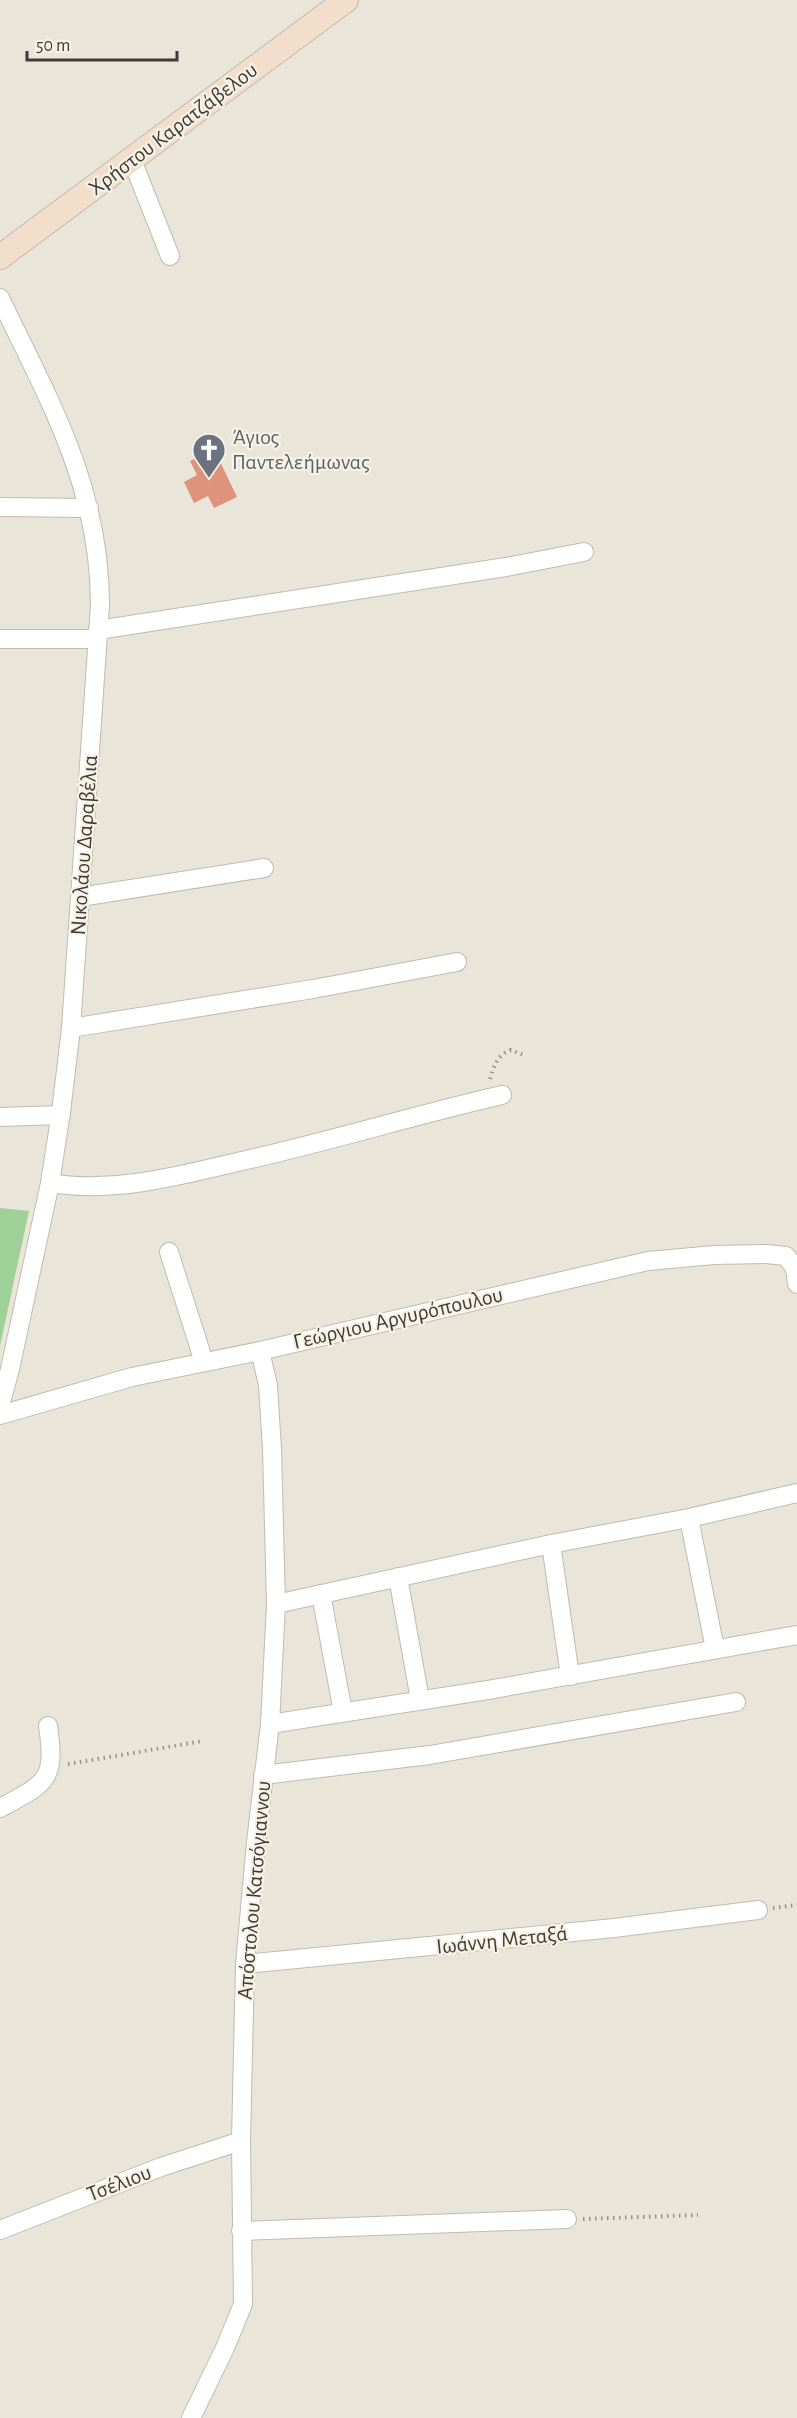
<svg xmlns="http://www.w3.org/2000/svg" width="797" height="2418" font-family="'Alegreya Sans',sans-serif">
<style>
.green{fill:#9ed097}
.building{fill:#e0937c}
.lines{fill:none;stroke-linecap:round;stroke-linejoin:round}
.street-casing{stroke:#c1bbb0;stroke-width:20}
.secondary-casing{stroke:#c1bbb0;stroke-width:26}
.path{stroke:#96928a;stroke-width:4;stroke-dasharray:1.5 4.5;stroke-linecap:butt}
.street{stroke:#fff;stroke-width:18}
.secondary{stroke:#f3ddcb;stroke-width:24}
.labels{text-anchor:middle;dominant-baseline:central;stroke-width:4.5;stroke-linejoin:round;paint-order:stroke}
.street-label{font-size:22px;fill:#3f3c38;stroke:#f8f2e6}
.worship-label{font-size:22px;fill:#5b616d;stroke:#f8f2e6;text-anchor:start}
</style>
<rect width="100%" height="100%" fill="#eae5d9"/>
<!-- green -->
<path class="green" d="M 0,1208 L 29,1211 L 0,1346 Z"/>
<!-- building -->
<path class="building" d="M 214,449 L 237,497 L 214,508 L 208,496 L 194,503 L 184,482 L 197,475 L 190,461 Z"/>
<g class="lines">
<!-- street casing -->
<g class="street-casing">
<g id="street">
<path d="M 132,160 L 170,256"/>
<path d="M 0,298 C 49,401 100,486 100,605 L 71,1028 L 61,1112 L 50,1183 L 10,1369 L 0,1406"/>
<path d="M 0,507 L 89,508"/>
<path d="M 98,630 L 506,567 L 584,552"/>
<path d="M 0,639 L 97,639"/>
<path d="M 80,897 L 264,868"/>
<path d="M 71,1028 L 313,989 L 457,962"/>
<path d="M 0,1117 L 61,1115"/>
<path d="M 50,1183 C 109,1193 171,1178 229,1164 C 321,1144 411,1116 502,1095"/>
<path d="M 169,1252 L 204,1362"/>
<path d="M 0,1415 L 132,1377 L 260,1351 L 648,1261 L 714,1255 L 766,1254 L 786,1256 L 795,1268 L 797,1284"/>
<path d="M 689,1518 L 715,1649"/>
<path d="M 551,1544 L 570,1676"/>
<path d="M 398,1577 L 420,1700"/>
<path d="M 321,1594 L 343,1712"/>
<path d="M 276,1604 L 551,1544 L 689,1518 L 797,1493"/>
<path d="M 270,1724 L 488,1690 L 797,1635"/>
<path d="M 263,1775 L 430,1755 L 736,1702"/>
<path d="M 0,1808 C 47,1783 56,1780 48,1726"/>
<path d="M 245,1964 L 614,1928 L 758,1910"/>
<path d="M 0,2230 L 161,2167 L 241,2141"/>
<path d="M 241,2231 L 567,2219"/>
<path d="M 191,2418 L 225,2348 L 243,2304 L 241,2141 L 245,1964 L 256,1842 L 270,1724 L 276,1604 L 272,1449 L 268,1385 L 260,1351"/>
</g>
</g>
<!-- secondary casing -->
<g class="secondary-casing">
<path id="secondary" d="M 0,257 L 346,0"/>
</g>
<!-- path -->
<g class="path">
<path d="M 490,1079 C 494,1066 497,1055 511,1050 L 524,1055"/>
<path d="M 68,1764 L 203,1741"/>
<path d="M 773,1908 L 797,1905"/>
<path d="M 583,2219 L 698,2215"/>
</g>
<!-- street -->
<use href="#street" class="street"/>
<!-- secondary -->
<use href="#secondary" class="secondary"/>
</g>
<!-- icons -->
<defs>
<g id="church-pin" transform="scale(1.725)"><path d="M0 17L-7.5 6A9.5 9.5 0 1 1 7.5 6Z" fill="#6b7280" stroke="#f8f2e6"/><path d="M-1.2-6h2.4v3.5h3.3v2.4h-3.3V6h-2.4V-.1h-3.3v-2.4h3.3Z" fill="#fff"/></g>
</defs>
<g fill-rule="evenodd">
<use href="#church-pin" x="209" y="450"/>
</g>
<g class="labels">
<!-- street labels -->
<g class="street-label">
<text transform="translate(173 129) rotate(-37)">Χρήστου Καρατζάβελου</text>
<text transform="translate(84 845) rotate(-86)">Νικολάου Δαραβέλια</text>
<text transform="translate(398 1318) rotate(-13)">Γεώργιου Αργυρόπουλου</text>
<text transform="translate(254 1890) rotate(-85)">Απόστολου Κατσόγιαννου</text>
<text transform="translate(502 1940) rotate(-6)">Ιωάννη Μεταξά</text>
<text transform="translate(119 2183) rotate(-21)">Τσέλιου</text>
</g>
<!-- worship labels -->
<g class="worship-label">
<text x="232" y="437">Άγιος<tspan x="232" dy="25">Παντελεήμωνας</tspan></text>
</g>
</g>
<!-- scale -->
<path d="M27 51v9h150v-9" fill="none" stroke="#3f3c38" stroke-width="3"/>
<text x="36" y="51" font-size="18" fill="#3f3c38" stroke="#f8f2e6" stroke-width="4.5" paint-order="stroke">50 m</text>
</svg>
